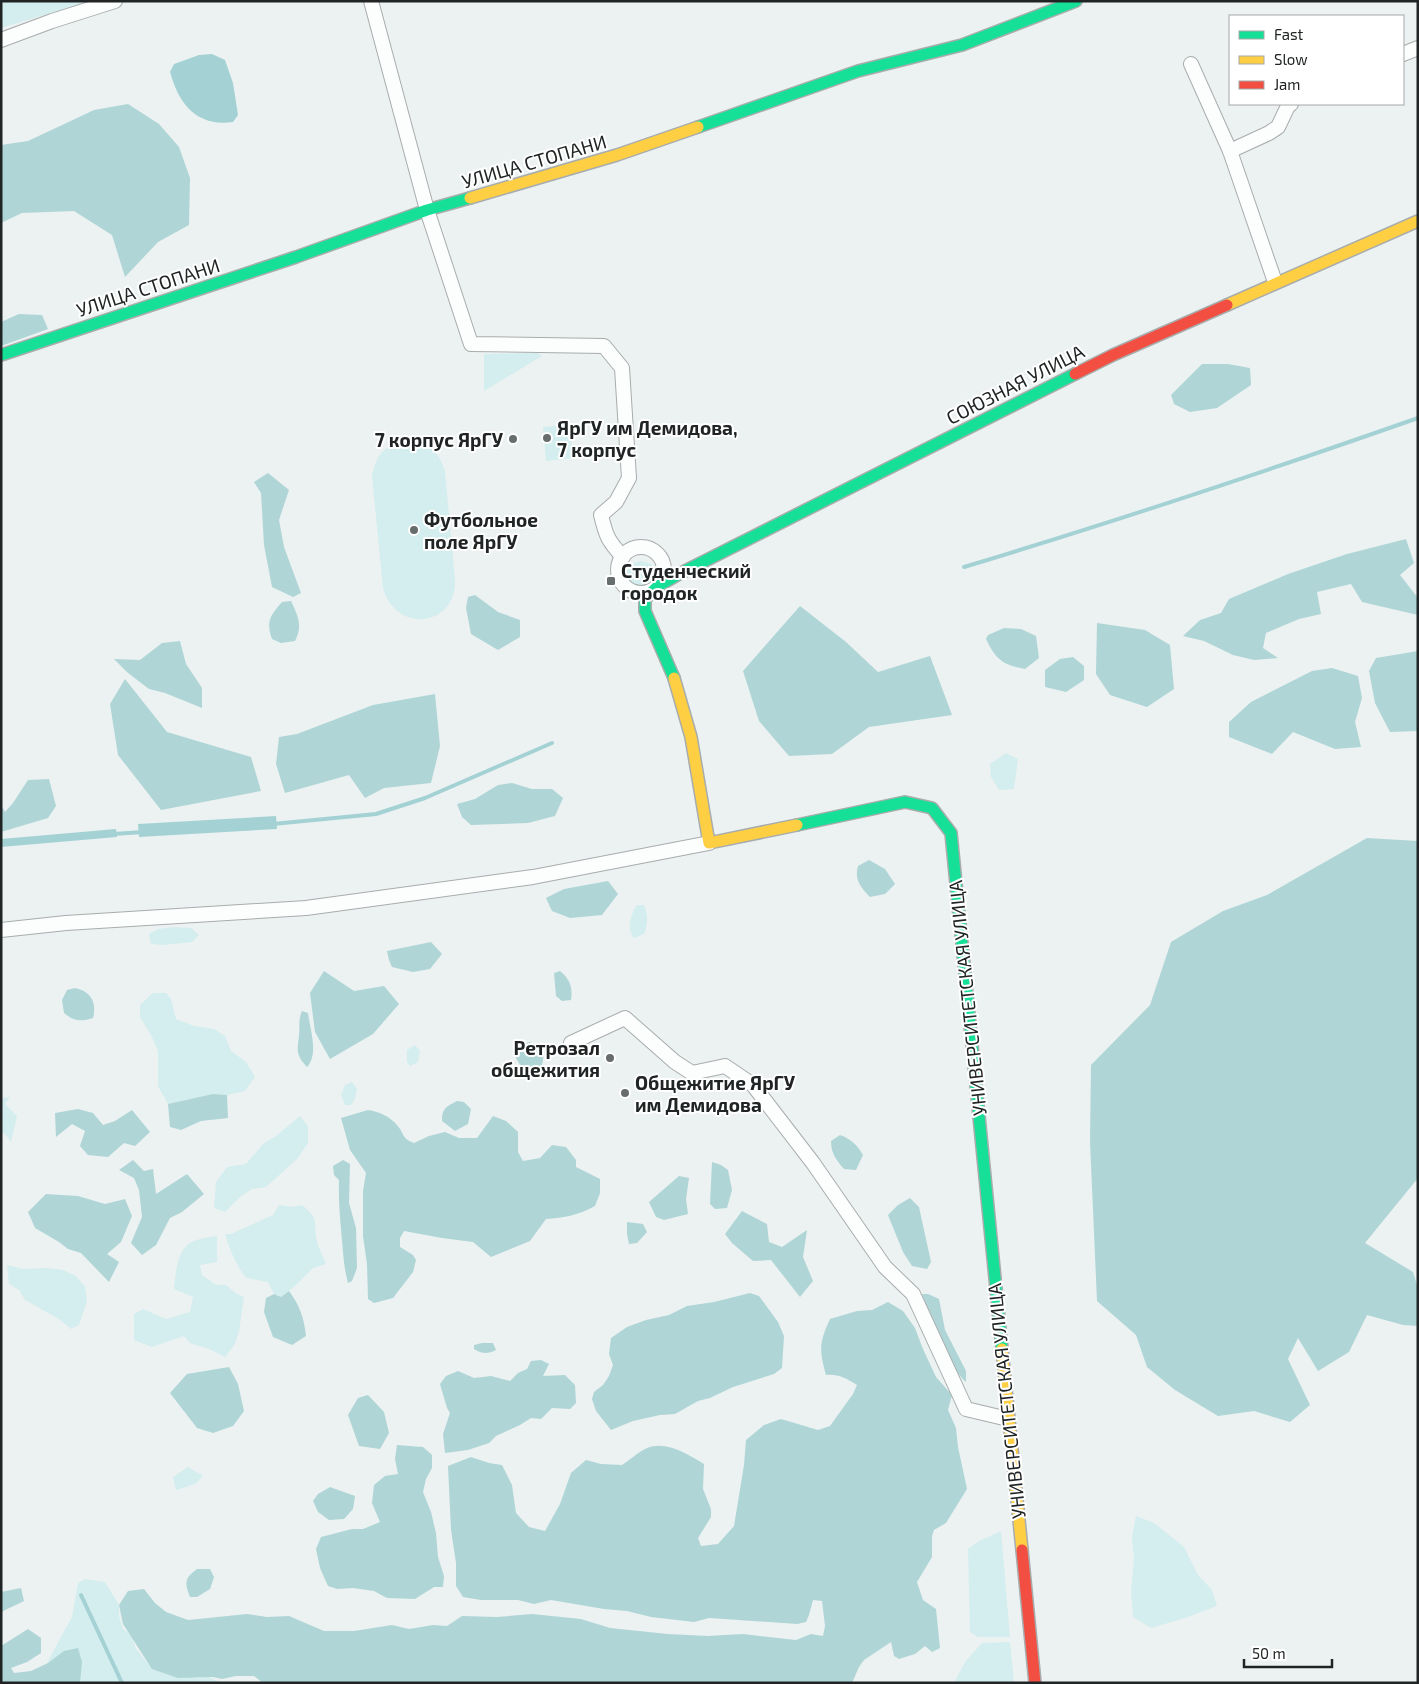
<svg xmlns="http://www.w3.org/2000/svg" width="1419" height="1684" font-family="'Exo 2',sans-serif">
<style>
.green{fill:#d4edee}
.forest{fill:#afd5d6}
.water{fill:#a4d2d4}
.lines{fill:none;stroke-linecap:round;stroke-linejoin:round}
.stream{stroke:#a4d2d4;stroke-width:4}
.street-casing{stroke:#a8acac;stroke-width:16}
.fast-casing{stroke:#a8acac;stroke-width:14}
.slow-casing{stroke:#a8acac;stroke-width:14}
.jam-casing{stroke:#a8acac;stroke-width:14}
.street{stroke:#fcfdfd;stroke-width:14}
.fast{stroke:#16e098;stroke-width:11}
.slow{stroke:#ffcf43;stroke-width:11}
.jam{stroke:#f24e42;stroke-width:11}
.poi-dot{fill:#676c6c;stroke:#fff;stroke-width:2}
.labels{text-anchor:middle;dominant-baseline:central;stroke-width:4;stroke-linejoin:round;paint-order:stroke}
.street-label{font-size:19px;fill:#202424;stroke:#fff}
.poi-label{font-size:19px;font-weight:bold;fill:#202424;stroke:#fff;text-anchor:start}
</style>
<rect width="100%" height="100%" fill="#ecf2f2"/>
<!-- green -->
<g class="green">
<path d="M 1,1 L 90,1 L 1,28 Z"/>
<path d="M 538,353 L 542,356 L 484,391 L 484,354 Z"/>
<path d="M 570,424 L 573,458 L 546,461 L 543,427 Z"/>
<path d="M 409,440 C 430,444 439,451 445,472 L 455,580 C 457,626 396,635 383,588 L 372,476 C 377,451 386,445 409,440 Z"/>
<path d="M 641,561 L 651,564 L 655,573 L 652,586 L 642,591 L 634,591 C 624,580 623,576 631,564 Z"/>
<path d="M 1006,753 L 1018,759 L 1014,789 L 999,790 L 991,777 L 990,764 Z"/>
<path d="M 637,905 L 644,905 C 648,915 648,923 644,934 L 634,938 C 626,929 631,914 637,905 Z"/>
<path d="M 174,927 L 191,928 L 199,935 L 192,942 L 163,945 L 151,944 L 149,934 L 158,929 Z"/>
<path d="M 153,993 L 166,993 L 171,999 L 176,1019 L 194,1026 L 214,1029 L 225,1036 L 231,1051 L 246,1062 L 255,1077 L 245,1091 L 227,1095 L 213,1094 L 168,1104 L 158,1086 L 158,1051 L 152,1037 L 140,1017 L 140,1005 Z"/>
<path d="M 415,1045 L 420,1051 L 418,1062 L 410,1066 L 407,1062 L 407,1050 Z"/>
<path d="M 352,1082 L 357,1089 L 355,1099 L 351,1105 L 345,1105 L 341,1095 L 345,1085 Z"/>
<path d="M 10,1097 L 5,1104 L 17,1116 L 11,1142 L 5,1134 L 1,1132 L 1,1098 Z"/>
<path d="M 300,1116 L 308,1126 L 308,1143 L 297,1159 L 266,1187 L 252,1189 L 240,1197 L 225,1212 L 214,1208 L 216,1182 L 227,1167 L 246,1164 L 264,1143 L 276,1136 Z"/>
<path d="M 279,1205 L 293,1207 L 302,1205 C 322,1221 312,1224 318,1245 C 320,1252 324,1258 326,1264 L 313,1268 L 295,1286 L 281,1297 L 274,1294 L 268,1282 L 246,1278 C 236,1265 230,1250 225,1234 L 231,1234 L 273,1215 Z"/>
<path d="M 217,1236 L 217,1262 L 200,1265 L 202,1275 L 216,1285 L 226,1285 L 237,1294 L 244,1297 L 239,1331 L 235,1344 L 225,1357 L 209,1349 L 190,1343 L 184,1336 L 152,1347 L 134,1340 L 134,1314 L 143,1309 L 166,1319 L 190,1312 L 193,1297 L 174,1289 C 176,1273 176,1248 194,1241 C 202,1238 210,1237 217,1236 Z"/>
<path d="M 7,1265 L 23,1269 L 48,1268 L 63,1270 L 76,1276 L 85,1287 L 87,1302 L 79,1325 L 71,1329 L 59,1319 L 25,1300 L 19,1290 L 9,1284 Z"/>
<path d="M 188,1467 L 203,1476 L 195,1484 L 176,1490 L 173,1477 Z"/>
<path d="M 1136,1516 L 1154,1523 L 1184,1547 L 1198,1575 L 1212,1590 L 1217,1606 L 1185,1618 L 1151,1628 L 1133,1617 L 1131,1591 L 1134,1559 L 1132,1537 Z"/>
<path d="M 1001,1531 L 1010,1637 L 978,1637 L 970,1632 L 968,1549 L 979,1541 Z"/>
<path d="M 85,1579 L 105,1582 L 119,1605 L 119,1616 L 123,1629 L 131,1635 L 136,1649 L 150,1666 L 196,1678 L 209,1677 L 222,1683 L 41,1683 L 49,1659 L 72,1617 L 78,1583 Z"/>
<path d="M 1010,1642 L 1014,1683 L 954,1683 L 965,1662 L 982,1643 Z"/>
</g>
<!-- forest -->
<g class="forest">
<path d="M 128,104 L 159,124 L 179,147 L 190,178 L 189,225 L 158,242 L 125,277 L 112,235 L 74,211 L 22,213 L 1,223 L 1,145 L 28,141 L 94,110 Z"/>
<path d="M 19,314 L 42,315 L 48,329 L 1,346 L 1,322 Z"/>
<path d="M 1202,364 L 1228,364 L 1250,368 L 1251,385 L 1217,408 L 1190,412 L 1174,404 L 1171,395 Z"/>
<path d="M 268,473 L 289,490 L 279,520 L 284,547 L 301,593 L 293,597 L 272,587 L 264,545 L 261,493 L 254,482 Z"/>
<path d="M 1406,539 L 1414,563 L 1400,575 L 1418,598 L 1418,615 L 1362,602 L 1351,584 L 1317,592 L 1321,614 L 1299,619 L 1266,633 L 1263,648 L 1278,658 L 1254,660 L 1233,655 L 1204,641 L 1183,636 L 1200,620 L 1221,613 L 1229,599 L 1288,574 L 1347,554 Z"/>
<path d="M 475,595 L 498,612 L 520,620 L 520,637 L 498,650 L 471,634 L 466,608 L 468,597 Z"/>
<path d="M 291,601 C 298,616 303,626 295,641 L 281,643 L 272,639 C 266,621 270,616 282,602 Z"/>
<path d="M 800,606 L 846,642 L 878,672 L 930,656 L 952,715 L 869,727 L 832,754 L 789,756 L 759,721 L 743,671 Z"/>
<path d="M 1097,623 L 1145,630 L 1170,645 L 1174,689 L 1147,707 L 1110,695 L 1096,674 Z"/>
<path d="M 1004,628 L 1021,629 L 1036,636 L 1039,658 L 1025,669 C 1003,665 996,660 986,639 L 988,635 Z"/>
<path d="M 180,641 L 186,664 L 202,688 L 202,708 L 165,693 L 149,689 L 128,673 L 114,659 L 140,660 L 162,643 Z"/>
<path d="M 1418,651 L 1418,731 L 1390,732 L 1375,703 L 1369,671 L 1376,658 Z"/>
<path d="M 1073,657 L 1084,666 L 1084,680 L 1066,692 L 1045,687 L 1045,670 L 1060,659 Z"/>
<path d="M 1332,668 L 1358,676 L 1362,698 L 1355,722 L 1361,747 L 1335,749 L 1293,732 L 1272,754 L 1229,737 L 1229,722 L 1251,702 L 1312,671 Z"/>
<path d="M 125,679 L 167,732 L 251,757 L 261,791 L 161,810 L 118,755 L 110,704 Z"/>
<path d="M 435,694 L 440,746 L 431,783 L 384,788 L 365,798 L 349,775 L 285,793 L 276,764 L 279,737 L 297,734 L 373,705 Z"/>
<path d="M 49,779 L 56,806 L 48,818 L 1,832 L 1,805 L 5,812 L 13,803 L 28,780 Z"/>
<path d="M 512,783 L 532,789 L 552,789 L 563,798 L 555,816 L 528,823 L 471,825 L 462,817 L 457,804 L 475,799 L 498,785 Z"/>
<path d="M 1367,838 L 1418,841 L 1418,1178 L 1365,1243 L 1413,1272 L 1418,1288 L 1418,1326 L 1403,1325 L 1367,1315 L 1349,1352 L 1318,1371 L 1298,1338 L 1288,1359 L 1310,1405 L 1290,1422 L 1254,1411 L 1218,1416 L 1175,1390 L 1147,1367 L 1136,1335 L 1097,1301 L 1090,1142 L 1091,1065 L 1150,1005 L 1171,942 L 1223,911 L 1267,895 Z"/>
<path d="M 869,860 L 885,869 L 895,884 L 885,894 L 870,897 C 861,887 854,880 858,866 Z"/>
<path d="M 608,881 L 618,894 L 602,915 L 570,918 L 552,911 L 546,898 L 564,889 Z"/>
<path d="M 431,942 L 442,954 L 430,969 L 413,972 L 392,967 L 389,960 L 387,951 Z"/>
<path d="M 324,971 L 354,991 L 384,986 L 399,1004 L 373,1034 L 330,1059 L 315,1032 L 310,993 Z"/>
<path d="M 560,971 C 570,979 573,988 571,1000 L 562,1001 L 556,996 L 554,973 Z"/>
<path d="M 75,988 C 91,991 97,1003 93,1018 C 81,1022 73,1021 64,1013 L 62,1000 L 67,990 Z"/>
<path d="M 302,1011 L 308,1013 C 310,1029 319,1054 307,1067 C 296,1055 297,1051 299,1036 C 300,1027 298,1020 302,1011 Z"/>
<path d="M 530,1042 L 544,1053 L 541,1071 L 523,1070 L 516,1058 L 518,1045 Z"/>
<path d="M 213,1094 L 227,1095 L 228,1118 L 201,1121 L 181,1130 L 170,1127 L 168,1104 Z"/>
<path d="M 457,1101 L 464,1102 L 471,1109 L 468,1124 L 455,1131 L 442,1121 C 442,1108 446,1107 457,1101 Z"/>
<path d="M 78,1109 L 93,1113 L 103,1125 L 115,1121 L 132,1110 L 150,1132 L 135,1146 L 124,1143 L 108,1157 L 88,1155 L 80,1146 L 85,1131 L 72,1124 L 56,1137 L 55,1113 Z"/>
<path d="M 368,1110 C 380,1112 389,1116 397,1125 C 405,1134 401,1138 414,1143 L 429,1136 L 445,1132 L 459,1138 L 477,1138 L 493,1116 L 506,1121 L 518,1132 L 518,1152 L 523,1161 L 540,1158 L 552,1145 L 566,1147 L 576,1160 L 576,1167 L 600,1179 L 600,1193 L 595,1206 C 579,1215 564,1218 546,1219 L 530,1241 L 491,1257 L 473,1242 L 442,1238 L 404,1231 L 400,1238 L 400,1247 L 413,1255 L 416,1260 L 413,1272 L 393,1298 L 374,1303 L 368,1299 L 367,1264 L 363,1236 L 363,1191 L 366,1173 L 350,1150 L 341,1118 Z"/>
<path d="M 840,1135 C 851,1139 857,1145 863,1155 L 856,1170 L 844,1169 C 836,1160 831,1153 831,1141 Z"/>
<path d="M 133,1160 L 144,1171 L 153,1169 L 156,1194 L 187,1174 L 204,1194 L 182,1212 L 170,1218 L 156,1245 L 142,1255 L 131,1243 L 142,1217 L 139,1190 L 134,1178 L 119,1170 Z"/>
<path d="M 343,1160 L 350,1164 L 349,1203 L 356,1228 L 357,1268 L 352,1281 L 348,1283 C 345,1272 344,1263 343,1252 C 341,1227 338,1204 339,1180 L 334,1175 L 333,1166 Z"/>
<path d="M 712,1162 L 721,1165 L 728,1170 L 732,1190 L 727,1208 L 715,1209 L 710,1204 Z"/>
<path d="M 679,1176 L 689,1178 L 686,1199 L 688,1214 L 664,1220 L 656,1217 L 649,1202 Z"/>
<path d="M 46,1194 L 78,1196 L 105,1204 L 125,1199 L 132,1216 L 121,1242 L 107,1254 L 119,1262 L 109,1282 L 81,1253 L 68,1249 L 59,1242 L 35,1228 L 28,1212 Z"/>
<path d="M 910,1198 L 919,1207 L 931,1262 L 927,1269 L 912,1266 L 903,1252 L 888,1215 L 898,1205 Z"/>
<path d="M 742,1211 L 767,1224 L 769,1242 L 782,1247 L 807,1230 L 803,1257 L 813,1281 L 800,1297 L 771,1260 L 753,1261 L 732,1243 L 725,1234 Z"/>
<path d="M 627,1222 L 643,1224 L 647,1232 L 637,1243 L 629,1244 L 627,1234 Z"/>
<path d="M 289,1291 C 300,1306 304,1318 306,1336 L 292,1345 L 273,1337 L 264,1312 L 266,1298 L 274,1294 L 281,1297 Z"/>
<path d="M 750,1293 L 759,1296 L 778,1322 L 784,1336 L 782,1368 L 774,1374 L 733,1387 L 710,1398 L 698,1401 L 675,1414 L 660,1415 L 633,1421 L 611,1430 L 596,1411 L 592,1399 L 594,1392 L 603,1385 L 609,1376 L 613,1365 L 609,1354 L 611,1338 L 627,1327 L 646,1320 L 669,1315 L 687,1306 L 714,1302 Z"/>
<path d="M 922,1294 L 928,1294 L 939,1299 L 945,1330 L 966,1371 L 966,1382 C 947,1366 931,1318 922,1294 Z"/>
<path d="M 888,1302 L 903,1311 L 915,1328 L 923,1349 L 936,1377 L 952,1395 L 948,1410 L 956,1428 L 958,1447 L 967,1489 L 946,1523 L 934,1530 L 932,1536 L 932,1557 L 917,1582 L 923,1600 L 936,1609 L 940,1648 L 932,1652 L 925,1646 L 915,1654 L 899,1659 L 894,1656 L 891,1642 L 864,1660 L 859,1667 L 852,1683 L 263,1683 L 254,1676 L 236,1676 L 222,1679 L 213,1677 L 178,1678 L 152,1669 L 123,1624 L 119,1605 L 128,1591 L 144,1589 L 155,1603 L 166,1612 L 188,1620 L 247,1614 L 267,1617 L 289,1616 L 324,1631 L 354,1631 L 392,1625 L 409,1629 L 433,1625 L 447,1626 L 462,1616 L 497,1617 L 532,1614 L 581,1619 L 610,1628 L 668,1634 L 708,1636 L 743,1634 L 796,1640 L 811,1634 L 823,1636 L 825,1626 L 822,1601 L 813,1600 L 809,1615 L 806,1622 L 797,1624 L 709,1618 L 694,1622 L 651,1617 L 627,1611 L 604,1609 L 551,1600 L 534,1604 L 518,1600 L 481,1600 L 463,1597 L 456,1586 L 456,1563 L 451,1530 L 448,1466 L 471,1457 L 489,1463 L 502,1465 L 512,1485 L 516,1513 L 529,1527 L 545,1531 L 560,1504 L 571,1473 L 586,1460 L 601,1464 L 622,1465 C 630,1460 637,1453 645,1449 C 664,1439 688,1454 704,1464 L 703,1489 L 711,1509 L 711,1517 L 698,1538 L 701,1546 L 718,1544 L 734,1526 L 744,1465 L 746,1440 L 764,1425 L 781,1419 L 818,1430 L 830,1426 L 853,1394 L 857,1385 C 846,1378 838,1374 826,1375 C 819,1350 819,1343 830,1319 L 857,1311 L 872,1310 Z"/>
<path d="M 482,1343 L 493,1343 L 496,1350 C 488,1354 482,1354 474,1349 L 474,1345 Z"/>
<path d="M 541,1360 L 549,1364 L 543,1376 L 565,1375 L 575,1385 L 576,1403 L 570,1409 L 552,1408 L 541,1419 L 531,1418 L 520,1425 L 496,1436 L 489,1443 L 468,1450 L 445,1453 L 443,1434 L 450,1413 L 447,1408 L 440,1384 L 446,1376 L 458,1371 L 474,1378 L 491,1376 L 510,1381 L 518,1373 L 527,1369 L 531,1361 Z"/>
<path d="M 229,1367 L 238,1384 L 244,1411 L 233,1426 L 213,1433 L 197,1428 L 170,1393 L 187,1374 Z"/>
<path d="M 368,1395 L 384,1412 L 389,1433 L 380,1449 L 359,1446 L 348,1415 L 358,1398 Z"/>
<path d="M 397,1445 L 423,1447 L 432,1455 L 432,1468 L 426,1479 L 423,1492 L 431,1512 L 436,1533 L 438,1557 L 444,1576 L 443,1587 L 434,1587 L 415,1599 L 387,1598 L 374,1591 L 353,1588 L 337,1589 L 328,1586 L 320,1568 L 316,1549 L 321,1537 L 352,1529 L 363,1529 L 380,1522 L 372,1503 L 374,1485 L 385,1476 L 398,1474 L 395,1459 Z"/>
<path d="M 330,1487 L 355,1496 L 353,1509 L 344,1519 L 329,1520 L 318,1512 L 313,1501 L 318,1494 Z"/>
<path d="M 197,1569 L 210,1569 L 214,1577 L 210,1589 L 197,1597 L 190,1597 C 184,1582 185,1578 197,1569 Z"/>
<path d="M 21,1588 L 24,1601 L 1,1612 L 1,1592 Z"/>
<path d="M 28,1629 L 41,1638 L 41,1653 L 27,1662 L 11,1668 L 14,1673 L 31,1671 L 48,1663 L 64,1651 L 78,1648 L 82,1662 L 80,1683 L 1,1683 L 1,1646 Z"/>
</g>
<!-- water -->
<g class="water">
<path d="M 212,54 L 225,60 L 233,83 L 238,115 L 233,122 C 196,127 179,104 170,72 L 174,64 L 199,55 Z"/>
<path d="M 276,816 L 277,829 L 139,837 L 138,824 Z"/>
<path d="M 116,829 L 117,837 L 1,847 L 1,839 Z"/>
</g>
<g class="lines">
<!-- stream -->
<g class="stream">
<path d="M 964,567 C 1117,521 1267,471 1418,418"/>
<path d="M 273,824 L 376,814 L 425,798 L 552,743"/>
<path d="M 113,834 L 144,832"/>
<path d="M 81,1595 L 122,1683"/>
</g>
<!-- street casing -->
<g class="street-casing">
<g id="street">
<path d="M 371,1 L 427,210 L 471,344 L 604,346 L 622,368 L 629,478 L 616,502 L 601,515 C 606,536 608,541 623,557"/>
<path d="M 1,40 L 52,21 L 115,1"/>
<path d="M 1403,54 L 1418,48"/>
<path d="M 1191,64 L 1230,151 L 1275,282"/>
<path d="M 1230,151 L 1269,133 L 1278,127 L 1288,106 L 1291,104"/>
<circle cx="641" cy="570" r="23"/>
<path d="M 1,930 L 66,923 L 306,908 L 533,877 L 709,843"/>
<path d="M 571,1043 L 625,1018 L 675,1062 L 692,1073 L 725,1066 L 753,1085 L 813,1163 L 885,1267 L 913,1294 L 966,1409 L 1008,1419"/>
</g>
</g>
<!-- fast casing -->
<g class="fast-casing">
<g id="fast">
<path d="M 698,127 L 858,71 L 962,45 L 1076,1"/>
<path d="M 1,355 L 296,257 L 427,210 L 470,198"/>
<path d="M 674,678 L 645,611 L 645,599 L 658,586 L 681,573 L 1075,374"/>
<path d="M 797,825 L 905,802 L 932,808 L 951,833 L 1002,1349"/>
</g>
</g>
<!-- slow casing -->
<g class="slow-casing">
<g id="slow">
<path d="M 470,198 L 617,155 L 698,127"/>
<path d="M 1227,305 L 1418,221"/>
<path d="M 674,678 L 691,737 L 709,843 L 797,825"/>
<path d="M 1002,1349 L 1022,1550"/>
</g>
</g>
<!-- jam casing -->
<g class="jam-casing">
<g id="jam">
<path d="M 1075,374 L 1113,355 L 1227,305"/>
<path d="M 1022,1550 L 1035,1683"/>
</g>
</g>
<!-- street -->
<use href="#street" class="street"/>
<!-- fast -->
<use href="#fast" class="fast"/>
<!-- slow -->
<use href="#slow" class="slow"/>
<!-- jam -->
<use href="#jam" class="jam"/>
</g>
<!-- markers -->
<g class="poi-dot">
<circle cx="547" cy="438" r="5"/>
<circle cx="513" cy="439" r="5"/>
<circle cx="414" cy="530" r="5"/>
<rect x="606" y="576" width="10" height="10" rx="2.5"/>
<circle cx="610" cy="1058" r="5"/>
<circle cx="625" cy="1093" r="5"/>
</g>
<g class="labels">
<!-- street labels -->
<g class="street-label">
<text transform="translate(534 161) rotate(-16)">УЛИЦА СТОПАНИ</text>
<text transform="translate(148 287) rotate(-18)">УЛИЦА СТОПАНИ</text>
<text transform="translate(1015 384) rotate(-27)">СОЮЗНАЯ УЛИЦА</text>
<text transform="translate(967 998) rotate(-96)">УНИВЕРСИТЕТСКАЯ УЛИЦА</text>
<text transform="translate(1006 1401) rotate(-96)">УНИВЕРСИТЕТСКАЯ УЛИЦА</text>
</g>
<!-- poi labels -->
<g class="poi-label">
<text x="557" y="427">ЯрГУ им Демидова,<tspan x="557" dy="22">7 корпус</tspan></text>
<text x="503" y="439" text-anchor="end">7 корпус ЯрГУ</text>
<text x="424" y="519">Футбольное<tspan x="424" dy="22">поле ЯрГУ</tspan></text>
<text x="621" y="570">Студенческий<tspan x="621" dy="22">городок</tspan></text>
<text x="600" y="1047" text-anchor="end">Ретрозал<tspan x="600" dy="22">общежития</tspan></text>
<text x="635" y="1082">Общежитие ЯрГУ<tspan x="635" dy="22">им Демидова</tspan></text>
</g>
</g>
<!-- border -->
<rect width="1419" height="1684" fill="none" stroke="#202424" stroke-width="5"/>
<!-- legend -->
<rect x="1229" y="15" width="175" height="90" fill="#ffffff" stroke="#a6a7a7"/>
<rect x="1239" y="31" width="25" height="8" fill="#16e098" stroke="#a6a7a7"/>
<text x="1274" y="40" font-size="15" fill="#202424">Fast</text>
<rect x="1239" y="56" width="25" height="8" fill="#ffcf43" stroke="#a6a7a7"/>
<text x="1274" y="65" font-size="15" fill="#202424">Slow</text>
<rect x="1239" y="81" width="25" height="8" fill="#f24e42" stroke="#a6a7a7"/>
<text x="1274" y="90" font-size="15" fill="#202424">Jam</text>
<!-- scale -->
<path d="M1244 1659v8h88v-8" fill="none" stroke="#202424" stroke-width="2.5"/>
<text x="1252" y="1659" font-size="15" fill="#202424" stroke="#ffffff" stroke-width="4" paint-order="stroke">50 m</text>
</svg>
